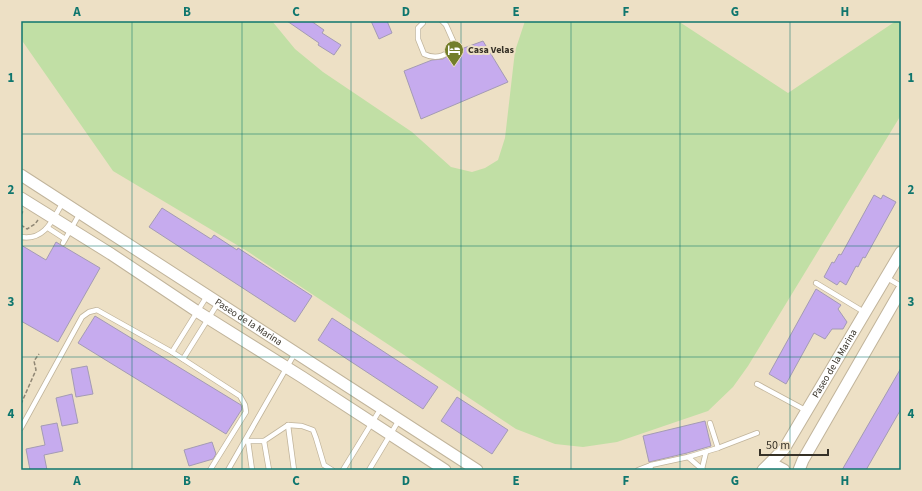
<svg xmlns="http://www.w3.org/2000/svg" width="922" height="491" font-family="'Source Sans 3',sans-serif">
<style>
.green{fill:#c1dfa5}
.building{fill:#c6abee;stroke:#a49bb4}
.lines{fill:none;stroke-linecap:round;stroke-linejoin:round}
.service-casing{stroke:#c1b49b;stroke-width:6}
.tertiary-casing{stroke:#c1b49b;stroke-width:13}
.path{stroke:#8f8674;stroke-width:1.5;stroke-dasharray:4 2;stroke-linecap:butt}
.service{stroke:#fff;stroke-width:4.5}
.tertiary{stroke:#fff;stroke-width:11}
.grid{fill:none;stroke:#0f766e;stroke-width:1;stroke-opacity:0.55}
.labels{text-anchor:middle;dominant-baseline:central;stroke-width:4;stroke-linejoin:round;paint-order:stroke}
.poi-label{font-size:10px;font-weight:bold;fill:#363127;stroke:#ede0c5;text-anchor:start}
.street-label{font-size:10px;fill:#363127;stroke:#ede0c5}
.neatline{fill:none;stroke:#0f766e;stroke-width:1.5}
.grid-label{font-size:13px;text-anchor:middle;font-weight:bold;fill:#0f766e}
</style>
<rect width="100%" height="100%" fill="#ede0c5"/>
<!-- green -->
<path class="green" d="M 21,21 L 272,21 L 295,49 L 323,72 L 412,132 L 451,167 L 472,172 L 485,168 L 498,160 L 505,138 L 515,51 L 525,21 L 678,21 L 788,93 L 896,21 L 901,21 L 901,115 L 748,366 L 733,387 L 708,411 L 617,442 L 583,447 L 555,444 L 516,429 L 247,251 L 113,171 L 23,42 L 21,35 Z"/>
<!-- building -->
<g class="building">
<path d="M 287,21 L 311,21 L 324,30 L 322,33 L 341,45 L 334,55 L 318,45 L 319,43 Z"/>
<path d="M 371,21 L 387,21 L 392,33 L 379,39 Z"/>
<path d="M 483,41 L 508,82 L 421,119 L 404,71 L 432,60 L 443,59 L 453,52 Z"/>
<path d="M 874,195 L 881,199 L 883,195 L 896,202 L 865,258 L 863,257 L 858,267 L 856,266 L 846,285 L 840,281 L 837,285 L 824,277 L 832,262 L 834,263 L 839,254 L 841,255 L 846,246 Z"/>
<path d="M 162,208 L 211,239 L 214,235 L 237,250 L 238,248 L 312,296 L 295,322 L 149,227 Z"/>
<path d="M 56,242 L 100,268 L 58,342 L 21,321 L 21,245 L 46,260 Z"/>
<path d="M 816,289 L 841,305 L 838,309 L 847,322 L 843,329 L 832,329 L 825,339 L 814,333 L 786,384 L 769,374 Z"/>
<path d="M 95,316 L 241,405 L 242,409 L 226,434 L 78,343 Z"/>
<path d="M 332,318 L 438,387 L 423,409 L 318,340 Z"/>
<path d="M 87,366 L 93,394 L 76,397 L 71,369 Z"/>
<path d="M 901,368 L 901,409 L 866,470 L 842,470 Z"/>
<path d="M 72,394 L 78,423 L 62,426 L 56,398 Z"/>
<path d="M 457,397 L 508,430 L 492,454 L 441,421 Z"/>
<path d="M 705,421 L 711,446 L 687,453 L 649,462 L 643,436 Z"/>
<path d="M 57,423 L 63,451 L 44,455 L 47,470 L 30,470 L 26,449 L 45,445 L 41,426 Z"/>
<path d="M 212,442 L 216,454 L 213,459 L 189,466 L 184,450 Z"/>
</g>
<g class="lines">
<!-- service casing -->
<g class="service-casing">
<g id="service">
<path d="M 423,21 L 423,23 L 418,28 L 418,39 L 424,54 C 436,60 450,56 454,43 L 446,25 L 442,21"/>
<path d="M 48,228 L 65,239"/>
<path d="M 21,237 C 45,241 53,219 63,202"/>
<path d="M 63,243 L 80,213"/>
<path d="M 887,278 L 901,286"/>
<path d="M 816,283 L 864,312"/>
<path d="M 172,352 L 207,296"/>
<path d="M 183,359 L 218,303"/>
<path d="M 757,384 L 807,411"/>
<path d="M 710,423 L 718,448"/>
<path d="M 288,425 L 294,470"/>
<path d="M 21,428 L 82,317 L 89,312 L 97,310 L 172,352 L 240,396 L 245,405 L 246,412 L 210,470"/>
<path d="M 245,441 L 264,441 L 288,425 L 302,426 L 313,430 L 316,438 L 324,465 L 332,470"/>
<path d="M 248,441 L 252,470"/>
<path d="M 264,441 L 269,470"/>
<path d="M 688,457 L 718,448 L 757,433"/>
<path d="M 702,469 L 706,452"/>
<path d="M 228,470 L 295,353"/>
<path d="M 343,470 L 381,408"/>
<path d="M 369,470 L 399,420"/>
<path d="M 638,470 L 651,465"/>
<path d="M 650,470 L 651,465 L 688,457 L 703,470"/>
</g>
</g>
<!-- tertiary casing -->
<g class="tertiary-casing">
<g id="tertiary">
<path id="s1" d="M 21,175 L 477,470"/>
<path d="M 21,198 L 111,254 L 198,312 L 302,377 L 445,470"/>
<path d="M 771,463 L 784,470"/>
<path id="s2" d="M 763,470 L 784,449 L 901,252"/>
<path d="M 799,470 L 803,460 L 901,290"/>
</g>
</g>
<!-- path -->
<g class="path">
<path d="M 21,215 L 23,211"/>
<path d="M 21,225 L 27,229 L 35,224 L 38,220"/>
<path d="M 21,404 L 36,370 L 34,361 L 39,354"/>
</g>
<!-- service -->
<use href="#service" class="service"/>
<!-- tertiary -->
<use href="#tertiary" class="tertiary"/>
</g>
<!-- grid -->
<path class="grid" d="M 132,21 L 132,470M 242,21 L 242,470M 351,21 L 351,470M 461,21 L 461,470M 571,21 L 571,470M 680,21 L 680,470M 790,21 L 790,470M 21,134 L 901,134M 21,246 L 901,246M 21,357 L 901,357"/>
<!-- icons -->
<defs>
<g id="hotel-pin" transform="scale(1)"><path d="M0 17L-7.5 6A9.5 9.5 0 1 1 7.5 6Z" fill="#737e2a" stroke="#ede0c5"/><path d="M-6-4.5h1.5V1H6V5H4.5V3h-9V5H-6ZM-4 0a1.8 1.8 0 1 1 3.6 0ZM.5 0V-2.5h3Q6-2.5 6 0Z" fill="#fff"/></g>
</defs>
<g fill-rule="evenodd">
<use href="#hotel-pin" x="454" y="50"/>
</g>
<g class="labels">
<!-- poi labels -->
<g class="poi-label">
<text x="468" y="50">Casa Velas</text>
</g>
<!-- street labels -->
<g class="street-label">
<text stroke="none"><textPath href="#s1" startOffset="271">Paseo de la Marina</textPath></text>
<text stroke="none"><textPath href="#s2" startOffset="129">Paseo de la Marina</textPath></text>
</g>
</g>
<!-- border -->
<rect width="922" height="491" fill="none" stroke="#ede0c5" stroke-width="44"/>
<!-- scale -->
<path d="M760 449v6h68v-6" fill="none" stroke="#363127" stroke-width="2"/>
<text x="766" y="449" font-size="12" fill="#363127" stroke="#ede0c5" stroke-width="3" paint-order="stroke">50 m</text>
<rect x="22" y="22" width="878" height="447" class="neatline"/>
<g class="grid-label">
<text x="77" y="16">A</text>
<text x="187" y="16">B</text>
<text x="296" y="16">C</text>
<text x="406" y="16">D</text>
<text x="516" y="16">E</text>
<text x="626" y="16">F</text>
<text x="735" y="16">G</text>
<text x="845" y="16">H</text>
<text x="11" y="82">1</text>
<text x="911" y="82">1</text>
<text x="11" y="194">2</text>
<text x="911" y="194">2</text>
<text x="11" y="306">3</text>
<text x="911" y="306">3</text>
<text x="11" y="418">4</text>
<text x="911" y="418">4</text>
<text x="77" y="485">A</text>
<text x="187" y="485">B</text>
<text x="296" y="485">C</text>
<text x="406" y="485">D</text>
<text x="516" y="485">E</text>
<text x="626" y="485">F</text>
<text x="735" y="485">G</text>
<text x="845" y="485">H</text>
</g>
</svg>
